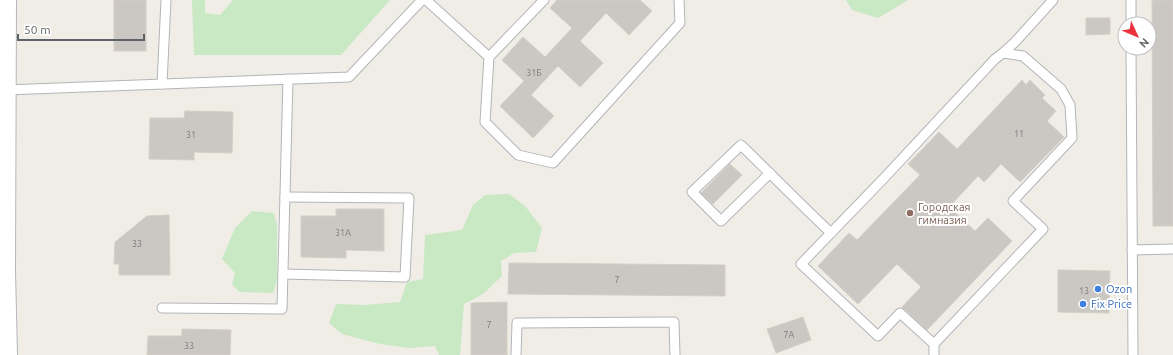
<svg xmlns="http://www.w3.org/2000/svg" width="1173" height="355" font-family="Ubuntu,sans-serif">
<style>
.green{fill:#c9e8c4}
.building{fill:#cbc8c3;stroke:#d5cec5}
.lines{fill:none;stroke-linecap:round;stroke-linejoin:round}
.service-casing{stroke:#b2b5b9;stroke-width:11}
.secondary-casing{stroke:#b3b7bb;stroke-width:24}
.service{stroke:#fff;stroke-width:9}
.secondary{stroke:#fff;stroke-width:22}
.education-dot{fill:#8d6e63;stroke:#fff;stroke-width:1.5}
.shop-dot{fill:#3f7fe0;stroke:#fff;stroke-width:1.5}
.labels{text-anchor:middle;dominant-baseline:central;stroke-width:4;stroke-linejoin:round;paint-order:stroke}
.number-label{font-size:9px;fill:#797c7e}
.education-label{font-size:11px;fill:#785e54;stroke:#fff;text-anchor:start}
.shop-label{font-size:11px;fill:#366cbe;stroke:#fff;text-anchor:start}
</style>
<rect width="100%" height="100%" fill="#f0ede7"/>
<!-- green -->
<g class="green">
<path d="M 192,0 L 205,0 L 205,13 L 220,15 L 233,0 L 390,0 L 341,55 L 194,55 Z"/>
<path d="M 846,0 L 908,0 L 878,18 L 852,10 Z"/>
<path d="M 509,194 L 525,206 L 542,228 L 536,252 L 514,253 L 501,261 L 502,276 L 483,294 L 464,304 L 460,355 L 439,355 L 435,346 L 409,348 L 380,344 L 342,334 L 329,323 L 336,304 L 365,305 L 400,302 L 407,282 L 423,279 L 425,235 L 462,230 L 473,205 L 485,195 Z"/>
<path d="M 252,211 L 274,213 L 277,225 L 277,280 L 273,293 L 239,292 L 232,284 L 235,273 L 222,259 L 235,228 Z"/>
</g>
<!-- building -->
<g class="building">
<rect x="114" y="0" width="32" height="51"/>
<path d="M 557,0 L 640,0 L 652,11 L 629,35 L 606,13 L 580,41 L 603,63 L 580,87 L 558,66 L 531,95 L 554,116 L 533,138 L 500,106 L 524,81 L 502,60 L 523,37 L 545,57 L 572,28 L 550,8 Z"/>
<path d="M 1152,0 L 1173,0 L 1173,226 L 1153,226 Z"/>
<path d="M 1086,18 L 1110,18 L 1110,34 L 1086,35 Z"/>
<path d="M 1022,80 L 1026,85 L 1030,80 L 1045,95 L 1042,98 L 1056,111 L 1047,121 L 1064,137 L 1020,182 L 1001,164 L 984,182 L 978,176 L 949,207 L 975,231 L 988,218 L 1012,241 L 927,330 L 902,307 L 921,287 L 897,264 L 858,304 L 818,266 L 849,233 L 857,240 L 920,175 L 908,164 L 939,132 L 957,149 Z"/>
<path d="M 185,111 L 233,112 L 232,153 L 194,152 L 194,160 L 149,159 L 150,118 L 184,118 Z"/>
<path d="M 730,164 L 742,175 L 713,204 L 701,193 Z"/>
<path d="M 336,209 L 384,209 L 384,251 L 346,250 L 346,258 L 301,257 L 301,216 L 336,216 Z"/>
<path d="M 169,215 L 170,275 L 119,275 L 119,264 L 114,264 L 115,242 L 147,216 Z"/>
<path d="M 509,263 L 725,265 L 725,296 L 508,294 Z"/>
<path d="M 1058,270 L 1110,271 L 1109,313 L 1058,312 Z"/>
<path d="M 507,302 L 507,355 L 471,355 L 471,303 Z"/>
<path d="M 803,317 L 811,340 L 776,353 L 767,329 Z"/>
<path d="M 182,329 L 231,330 L 230,355 L 147,355 L 148,336 L 182,336 Z"/>
</g>
<g class="lines">
<!-- service casing -->
<g class="service-casing">
<g id="service">
<path d="M 426,0 L 489,57 L 485,122 L 518,155 L 553,163 L 680,23 L 679,0"/>
<path d="M 1131,0 L 1131,24"/>
<path d="M 1131,48 L 1133,355"/>
<path d="M 1003,53 L 1015,42 L 1053,0"/>
<path d="M 489,57 L 544,0"/>
<path d="M 162,84 L 166,0"/>
<path d="M 5,90 L 349,77 L 422,0"/>
<path d="M 770,173 L 721,221 L 692,192 L 741,145 C 771,174 800,204 831,233"/>
<path d="M 1132,250 L 1173,249"/>
<path d="M 283,274 L 405,277 L 409,198 L 285,197"/>
<path d="M 162,308 L 282,309 L 288,79"/>
<path d="M 934,344 L 900,313 L 878,336 L 801,264 L 884,178 L 995,59 L 1003,53 L 1023,56 L 1061,89 L 1070,105 L 1072,138 L 1013,201 L 1043,229 L 934,344 L 934,355"/>
<path d="M 516,355 L 517,323 L 674,322 L 675,355"/>
</g>
</g>
<!-- secondary casing -->
<g class="secondary-casing">
<path id="secondary" d="M 5,0 L 4,271 L 6,355"/>
</g>
<!-- service -->
<use href="#service" class="service"/>
<!-- secondary -->
<use href="#secondary" class="secondary"/>
</g>
<!-- markers -->
<circle class="education-dot" cx="910" cy="213" r="4"/>
<g class="shop-dot">
<circle cx="1098" cy="289" r="4"/>
<circle cx="1083" cy="304" r="4"/>
</g>
<g class="labels">
<!-- number labels -->
<g class="number-label">
<text x="534" y="73">31Б</text>
<text x="1019" y="134">11</text>
<text x="191" y="135">31</text>
<text x="343" y="233">31А</text>
<text x="137" y="244">33</text>
<text x="617" y="280">7</text>
<text x="1084" y="291">13</text>
<text x="489" y="325">7</text>
<text x="789" y="335">7А</text>
<text x="189" y="346">33</text>
</g>
<!-- education labels -->
<g class="education-label">
<text x="918" y="207">Городская<tspan x="918" dy="13">гимназия</tspan></text>
</g>
<!-- shop labels -->
<g class="shop-label">
<text x="1106" y="289">Ozon</text>
<text x="1091" y="304">Fix Price</text>
</g>
</g>
<!-- north arrow -->
<g transform="translate(1137 36) rotate(134)"><circle r="19" fill="#ffffff" stroke="#bfc1c2"/>
<path d="M0-3L7 15L0 10L-7 15Z" fill="#eb323d"/>
<text y="-6" font-size="11" font-weight="bold" text-anchor="middle" fill="#5e6367">N</text>
</g>
<!-- scale -->
<path d="M18 34v6h126v-6" fill="none" stroke="#5e6367" stroke-width="2"/>
<text x="24" y="34" font-size="12" fill="#5e6367" stroke="#ffffff" stroke-width="3" paint-order="stroke">50 m</text>
</svg>
